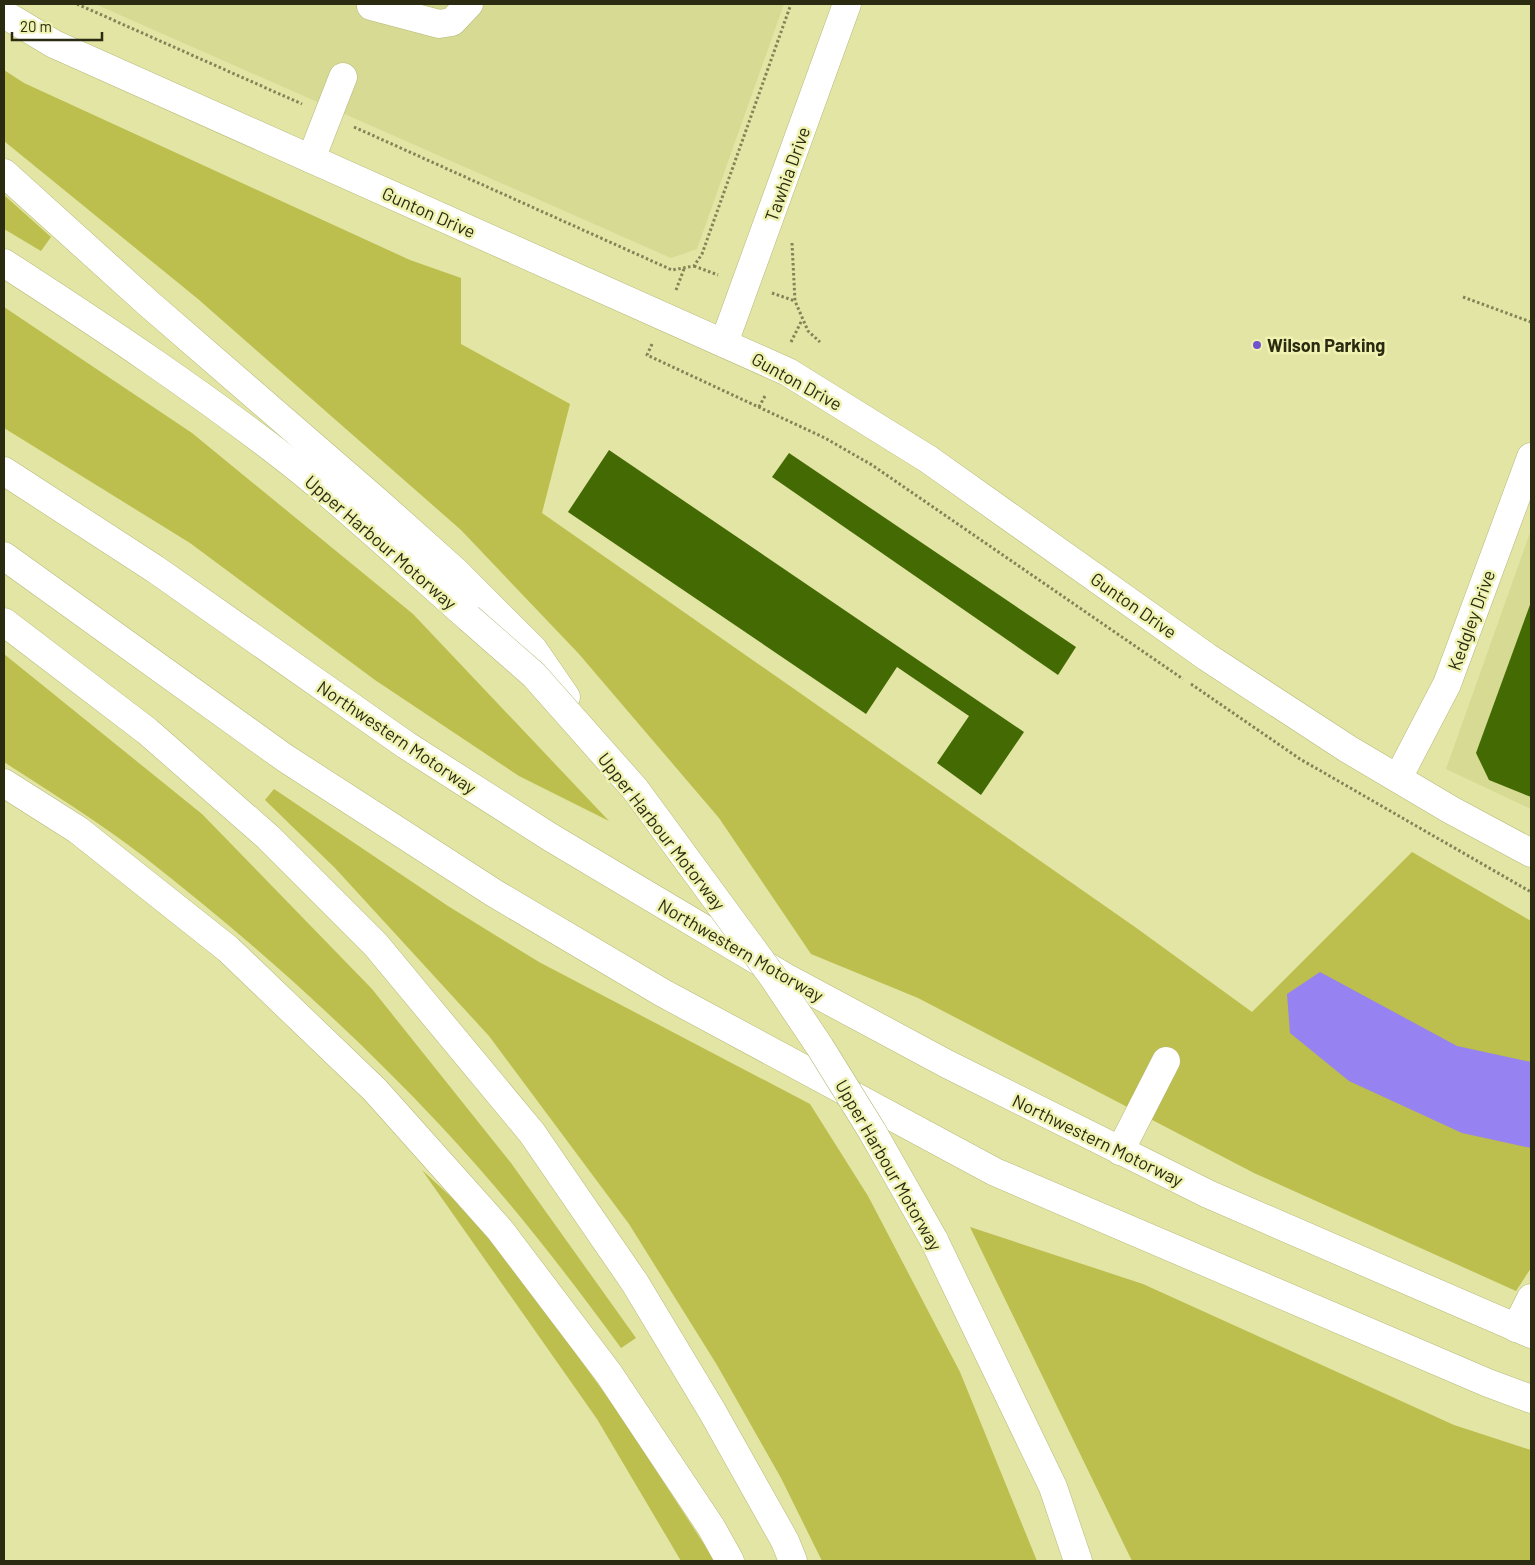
<svg xmlns="http://www.w3.org/2000/svg" width="1535" height="1565" font-family="Barlow,sans-serif">
<style>
.built{fill:#d7da92}
.green{fill:#bcbe4d}
.water{fill:#9682f0}
.building{fill:#446a03}
.lines{fill:none;stroke-linecap:round;stroke-linejoin:round}
.minor-casing{stroke:#b7b97a;stroke-width:29}
.highway-casing{stroke:#b7b97a;stroke-width:29}
.path{stroke:#828458;stroke-width:3;stroke-dasharray:2.5 2.5;stroke-linecap:butt}
.minor{stroke:#fff;stroke-width:28}
.highway{stroke:#fff;stroke-width:28}
.highway-bridge-casing{stroke:#b7b97a;stroke-width:29;stroke-linecap:butt}
.highway-bridge{stroke:#fff;stroke-width:28}
.poi-dot{fill:#7154cd;stroke:#eff2b1;stroke-width:2}
.labels{text-anchor:middle;dominant-baseline:central;stroke-width:5;stroke-linejoin:round;paint-order:stroke}
.street-label{font-size:18px;fill:#2a2b11;stroke:#eff2b1}
.poi-label{font-size:18px;font-weight:bold;fill:#2a2b11;stroke:#eff2b1;text-anchor:start}
</style>
<rect width="100%" height="100%" fill="#e2e5a4"/>
<!-- built -->
<g class="built">
<path d="M 95,4 L 784,4 L 697,249 L 671,258 Z"/>
<path d="M 1531,530 L 1531,809 L 1446,769 Z"/>
</g>
<!-- green -->
<g class="green">
<path d="M 4,70 L 24,83 L 410,260 L 461,278 L 461,344 L 570,404 L 542,513 L 1135,927 L 1252,1012 L 1412,852 L 1531,921 L 1531,1268 L 1516,1291 L 1254,1173 L 918,998 L 811,954 L 719,818 L 579,654 L 461,530 L 198,299 L 4,141 Z"/>
<path d="M 4,195 L 51,237 L 41,251 L 4,229 Z"/>
<path d="M 4,307 L 192,433 L 413,614 L 609,821 L 519,776 L 375,680 L 190,543 L 4,428 Z"/>
<path d="M 4,654 L 202,814 L 372,989 L 511,1163 L 636,1338 L 621,1348 C 564,1270 505,1194 439,1124 C 348,1027 248,938 143,856 C 99,822 50,792 4,762 Z"/>
<path d="M 274,789 L 448,906 L 539,962 L 810,1104 L 868,1196 L 960,1372 L 1037,1561 L 822,1561 L 781,1478 L 717,1365 L 629,1224 L 489,1036 L 335,868 L 265,800 Z"/>
<path d="M 422,1170 L 476,1220 L 501,1250 L 616,1409 L 715,1561 L 681,1561 L 597,1419 Z"/>
<path d="M 970,1227 L 1143,1284 L 1454,1425 L 1531,1450 L 1531,1561 L 1132,1561 Z"/>
</g>
<!-- water -->
<path class="water" d="M 1320,972 L 1457,1046 L 1531,1062 L 1531,1148 L 1462,1133 L 1349,1081 L 1290,1033 L 1287,994 Z"/>
<!-- building -->
<g class="building">
<path d="M 609,450 L 1024,732 L 981,795 L 937,763 L 969,716 L 897,667 L 866,714 L 568,512 Z"/>
<path d="M 789,453 L 1076,647 L 1058,675 L 772,477 Z"/>
<path d="M 1531,602 L 1531,797 L 1489,780 L 1476,753 Z"/>
</g>
<g class="lines">
<!-- minor casing -->
<g class="minor-casing">
<g id="minor">
<path d="M 371,6 L 439,24 L 452,22 L 469,4"/>
<path d="M 4,14 L 54,44 L 788,372 L 928,459 L 1207,657 L 1348,749 L 1451,810 L 1531,853"/>
<path d="M 311,159 L 343,77"/>
<path d="M 724,343 L 847,4"/>
<path d="M 1398,778 L 1447,684 L 1531,457"/>
<path d="M 1120,1151 L 1166,1061"/>
<path d="M 1516,1328 L 1531,1298"/>
</g>
</g>
<!-- highway casing -->
<g class="highway-casing">
<g id="highway">
<path d="M 4,173 L 148,303 L 379,503 L 455,571 L 533,649 L 566,697"/>
<path d="M 4,263 C 103,327 202,393 295,466 C 355,514 411,567 469,618"/>
<path d="M 4,471 L 155,569 L 406,745 L 550,837 L 785,977 L 947,1064 L 1208,1194 L 1531,1334"/>
<path d="M 4,556 L 285,758 L 494,893 L 663,993 L 995,1172 L 1488,1383 L 1531,1399"/>
<path d="M 4,622 L 147,731 L 268,837 L 376,945 L 532,1133 L 635,1283 L 712,1411 L 785,1541 L 793,1561"/>
<path d="M 4,783 L 78,830 L 228,949 L 375,1090 L 500,1230 L 609,1374 L 711,1527 L 730,1561"/>
<path d="M 934,1240 L 1053,1487 L 1078,1561"/>
</g>
</g>
<!-- path -->
<g class="path">
<path d="M 77,4 L 302,104"/>
<path d="M 354,127 L 672,270 L 694,266 L 702,254 L 791,4"/>
<path d="M 792,243 L 795,301 L 808,331 L 820,342"/>
<path d="M 694,266 L 718,275"/>
<path d="M 676,290 L 684,269"/>
<path d="M 772,293 L 795,301"/>
<path d="M 1463,297 L 1531,322"/>
<path d="M 791,342 L 802,320"/>
<path d="M 652,344 L 647,355 L 825,438 L 872,465 L 1183,679"/>
<path d="M 759,407 L 766,394"/>
<path d="M 1191,684 L 1300,759 L 1531,892"/>
</g>
<!-- minor -->
<use href="#minor" class="minor"/>
<!-- highway -->
<use href="#highway" class="highway"/>
<!-- highway-bridge casing -->
<g class="highway-bridge-casing">
<path id="highway-bridge" d="M 469,618 L 534,675 L 635,789 L 773,977 L 820,1047 L 872,1131 L 934,1240"/>
</g>
<!-- highway-bridge -->
<use href="#highway-bridge" class="highway-bridge"/>
</g>
<!-- markers -->
<circle class="poi-dot" cx="1257" cy="345" r="5"/>
<g class="labels">
<!-- street labels -->
<g class="street-label">
<text transform="translate(787 174) rotate(-70)">Tawhia Drive</text>
<text transform="translate(429 212) rotate(24)">Gunton Drive</text>
<text transform="translate(797 381) rotate(29)">Gunton Drive</text>
<text transform="translate(381 542) rotate(41)">Upper Harbour Motorway</text>
<text transform="translate(1134 605) rotate(35)">Gunton Drive</text>
<text transform="translate(1471 620) rotate(-70)">Kedgley Drive</text>
<text transform="translate(397 737) rotate(34)">Northwestern Motorway</text>
<text transform="translate(662 831) rotate(52)">Upper Harbour Motorway</text>
<text transform="translate(741 950) rotate(30)">Northwestern Motorway</text>
<text transform="translate(1098 1140) rotate(26)">Northwestern Motorway</text>
<text transform="translate(889 1165) rotate(60)">Upper Harbour Motorway</text>
</g>
<!-- poi labels -->
<g class="poi-label">
<text x="1267" y="345">Wilson Parking</text>
</g>
</g>
<!-- border -->
<rect width="1535" height="1565" fill="none" stroke="#2a2b11" stroke-width="10"/>
<!-- scale -->
<path d="M12 32v8h90v-8" fill="none" stroke="#2a2b11" stroke-width="2.5"/>
<text x="20" y="32" font-size="15" fill="#2a2b11" stroke="#eff2b1" stroke-width="4" paint-order="stroke">20 m</text>
</svg>
